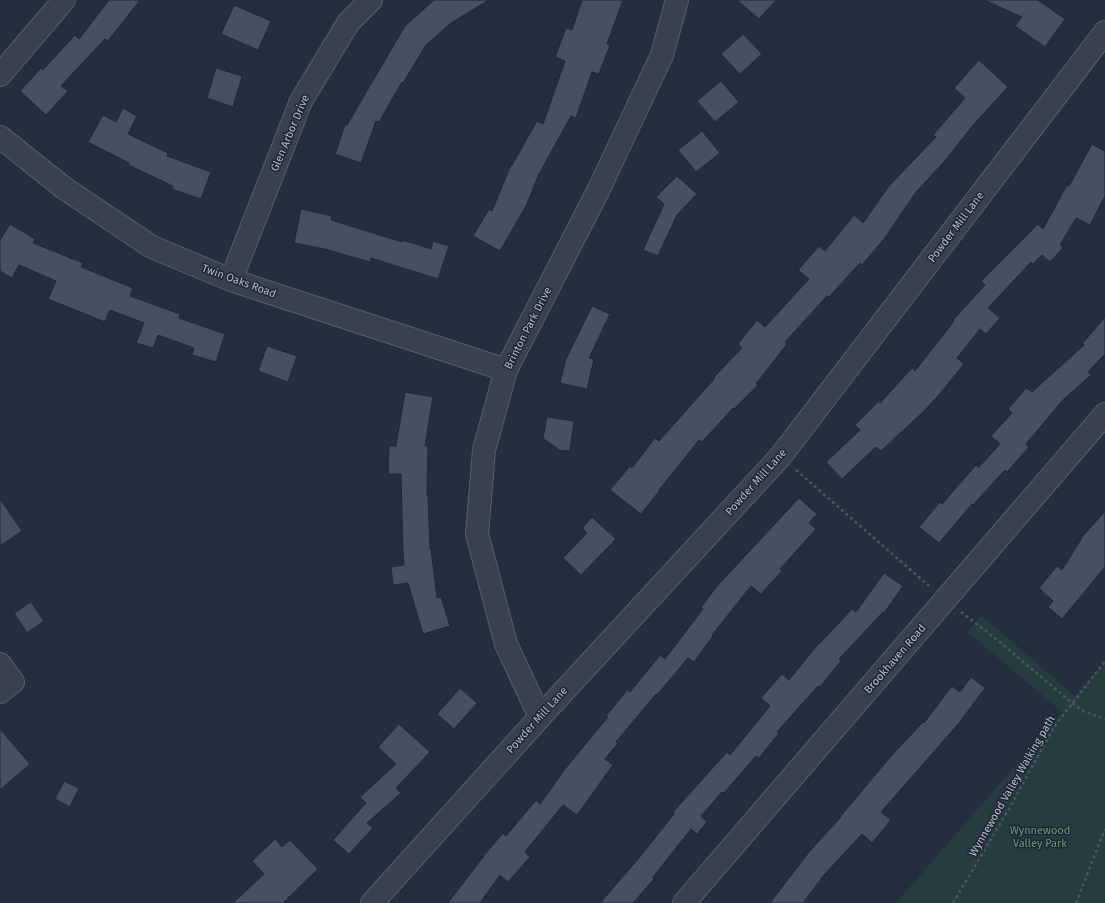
<svg xmlns="http://www.w3.org/2000/svg" width="1105" height="903" font-family="'Fira Sans',sans-serif">
<style>
.green{fill:#263c3f}
.building{fill:#455162;stroke:#1f2835}
.lines{fill:none;stroke-linecap:round;stroke-linejoin:round}
.minor-casing{stroke:#565f6c;stroke-width:24}
.path{stroke:#44595c;stroke-width:2.5;stroke-dasharray:3 3;stroke-linecap:butt}
.minor{stroke:#38414e;stroke-width:22}
.labels{text-anchor:middle;dominant-baseline:central;stroke-width:3;stroke-linejoin:round;paint-order:stroke}
.street-label{font-size:11px;fill:#b4bcc9;stroke:#1d2633}
.park-label{font-size:11px;fill:#6b9a76;stroke:#1d2633}
</style>
<rect width="100%" height="100%" fill="#242f3e"/>
<!-- green -->
<path class="green" d="M 981,615 L 1075,696 L 1105,662 L 1105,903 L 896,903 L 1062,712 L 968,632 Z"/>
<!-- building -->
<g class="building">
<path d="M 109,0 L 140,0 L 108,41 L 105,39 L 61,86 L 68,91 L 46,115 L 20,91 L 41,68 L 43,70 L 75,35 L 79,39 Z"/>
<path d="M 434,0 L 489,0 L 451,23 L 426,45 L 403,83 L 402,82 L 379,122 L 376,121 L 361,163 L 335,154 L 345,125 L 347,125 L 405,26 Z"/>
<path d="M 582,0 L 623,0 L 607,44 L 610,45 L 599,74 L 592,72 L 576,118 L 571,116 L 539,174 L 526,206 L 500,251 L 473,236 L 489,209 L 492,211 L 511,165 L 512,165 L 537,121 L 543,124 L 565,61 L 555,57 L 566,28 L 572,30 Z"/>
<path d="M 737,0 L 776,0 L 759,19 Z"/>
<path d="M 984,0 L 1038,0 L 1065,19 L 1045,47 L 1015,26 L 1022,17 Z"/>
<path d="M 234,5 L 271,21 L 258,50 L 221,34 Z"/>
<path d="M 743,34 L 762,54 L 740,74 L 721,54 Z"/>
<path d="M 979,60 L 1008,87 L 974,124 L 943,163 L 916,192 L 884,239 L 862,265 L 860,263 L 829,297 L 827,296 L 785,342 L 787,344 L 756,384 L 758,385 L 734,409 L 733,408 L 702,442 L 699,440 L 659,490 L 660,490 L 641,514 L 610,490 L 630,466 L 632,468 L 655,438 L 659,441 L 715,378 L 714,377 L 742,348 L 738,344 L 757,320 L 765,327 L 809,279 L 798,270 L 819,246 L 825,251 L 854,215 L 863,223 L 889,186 L 936,137 L 933,135 L 965,98 L 954,88 Z"/>
<path d="M 216,68 L 242,76 L 233,107 L 207,98 Z"/>
<path d="M 721,81 L 739,102 L 715,122 L 697,101 Z"/>
<path d="M 123,108 L 137,116 L 128,134 L 168,153 L 167,156 L 211,172 L 201,199 L 172,189 L 173,186 L 128,165 L 129,163 L 88,142 L 103,115 L 116,122 Z"/>
<path d="M 702,131 L 720,153 L 696,172 L 678,150 Z"/>
<path d="M 1092,144 L 1105,151 L 1105,196 L 1090,225 L 1076,218 L 1060,245 L 1063,248 L 1050,262 L 1042,255 L 1033,264 L 1031,262 L 988,308 L 1000,318 L 986,334 L 980,329 L 957,358 L 964,364 L 938,396 L 923,412 L 881,451 L 876,447 L 842,479 L 826,462 L 860,430 L 855,425 L 879,401 L 880,403 L 912,368 L 915,371 L 954,321 L 953,320 L 985,285 L 981,281 L 1038,224 L 1043,229 L 1067,185 L 1069,186 Z"/>
<path d="M 677,176 L 697,194 L 677,215 L 658,256 L 643,250 L 664,204 L 656,197 Z"/>
<path d="M 301,209 L 332,216 L 331,220 L 402,242 L 403,240 L 431,249 L 433,241 L 449,246 L 438,279 L 371,258 L 370,262 L 325,249 L 294,243 Z"/>
<path d="M 10,224 L 35,239 L 33,243 L 83,263 L 81,267 L 133,288 L 130,296 L 180,314 L 179,318 L 225,334 L 216,362 L 192,355 L 194,348 L 158,335 L 153,348 L 136,343 L 144,323 L 110,310 L 105,322 L 48,299 L 56,281 L 19,265 L 12,278 L 0,271 L 0,240 Z"/>
<path d="M 592,306 L 610,314 L 589,358 L 594,359 L 587,389 L 560,383 L 566,359 Z"/>
<path d="M 1105,317 L 1105,354 L 1088,372 L 1091,375 L 1063,400 L 1026,444 L 1029,447 L 1007,472 L 1005,470 L 973,505 L 972,504 L 939,543 L 919,527 L 940,502 L 942,504 L 976,465 L 979,467 L 1000,444 L 991,436 L 1012,413 L 1008,409 L 1026,388 L 1032,392 L 1084,345 L 1082,344 Z"/>
<path d="M 267,346 L 297,356 L 288,382 L 258,371 Z"/>
<path d="M 405,392 L 433,397 L 425,446 L 428,446 L 427,496 L 428,496 L 430,549 L 431,549 L 437,598 L 441,597 L 450,626 L 423,634 L 408,583 L 393,585 L 391,567 L 404,565 L 403,552 L 401,474 L 388,474 L 389,446 L 396,446 Z"/>
<path d="M 547,417 L 574,421 L 570,451 L 559,450 L 543,438 Z"/>
<path d="M 799,498 L 817,514 L 809,523 L 816,529 L 780,569 L 782,571 L 761,594 L 751,586 L 712,635 L 713,636 L 694,662 L 688,658 L 657,695 L 656,694 L 616,742 L 618,743 L 605,759 L 613,765 L 577,815 L 563,805 L 525,852 L 530,857 L 508,882 L 500,875 L 480,903 L 448,903 L 486,853 L 503,833 L 506,836 L 536,800 L 540,804 L 565,769 L 608,717 L 606,716 L 628,689 L 630,692 L 660,655 L 665,659 L 703,609 L 701,607 L 718,585 Z"/>
<path d="M 0,499 L 22,531 L 0,546 Z"/>
<path d="M 1105,511 L 1105,567 L 1062,619 L 1048,607 L 1053,601 L 1039,588 L 1057,566 L 1062,570 L 1083,536 Z"/>
<path d="M 592,517 L 616,539 L 581,575 L 563,558 L 587,533 L 582,528 Z"/>
<path d="M 884,573 L 903,586 L 884,613 L 883,612 L 839,659 L 841,661 L 820,687 L 818,686 L 777,732 L 779,733 L 759,758 L 756,756 L 724,793 L 722,792 L 701,816 L 707,822 L 697,834 L 691,829 L 653,877 L 654,879 L 633,903 L 600,903 L 639,858 L 674,814 L 673,812 L 727,752 L 730,755 L 770,706 L 761,698 L 782,674 L 789,680 L 819,643 L 820,643 L 852,609 L 856,612 Z"/>
<path d="M 31,602 L 44,621 L 27,633 L 14,613 Z"/>
<path d="M 971,677 L 985,688 L 959,723 L 881,812 L 891,820 L 872,843 L 862,834 L 824,875 L 803,903 L 770,903 L 809,852 L 841,817 L 840,817 L 891,756 L 923,722 L 924,723 L 952,686 L 960,692 Z"/>
<path d="M 460,688 L 477,703 L 454,729 L 437,714 Z"/>
<path d="M 399,724 L 430,752 L 396,788 L 401,793 L 367,823 L 373,828 L 349,854 L 333,840 L 366,803 L 360,797 L 396,764 L 378,747 Z"/>
<path d="M 0,729 L 30,764 L 0,790 Z"/>
<path d="M 64,781 L 79,788 L 70,807 L 55,799 Z"/>
<path d="M 275,839 L 282,847 L 290,840 L 318,869 L 283,903 L 233,903 L 264,874 L 252,861 Z"/>
</g>
<g class="lines">
<!-- minor casing -->
<g class="minor-casing">
<g id="minor">
<path d="M 0,75 L 64,0"/>
<path d="M 0,137 L 64,188 L 152,247 L 231,280 L 506,370"/>
<path d="M 231,280 L 301,101 L 348,23 L 371,0"/>
<path d="M 0,664 L 13,682 L 0,692"/>
<path d="M 540,717 L 506,644 L 477,534 L 484,450 L 506,370 L 598,191 L 662,55 L 677,0"/>
<path d="M 372,903 L 540,717 L 780,457 L 1105,32"/>
<path d="M 684,903 L 1105,414"/>
</g>
</g>
<!-- path -->
<g class="path">
<path d="M 796,470 L 929,586"/>
<path d="M 961,612 L 995,638 L 1072,703 L 1083,711 L 1105,719"/>
<path d="M 953,903 L 1010,807 L 1054,727 L 1105,661"/>
<path d="M 1076,903 L 1105,829"/>
</g>
<!-- minor -->
<use href="#minor" class="minor"/>
</g>
<g class="labels">
<!-- street labels -->
<g class="street-label">
<text transform="translate(290 133) rotate(-67)">Glen Arbor Drive</text>
<text transform="translate(956 227) rotate(-53)">Powder Mill Lane</text>
<text transform="translate(239 281) rotate(20)">Twin Oaks Road</text>
<text transform="translate(528 328) rotate(-63)">Brinton Park Drive</text>
<text transform="translate(756 482) rotate(-48)">Powder Mill Lane</text>
<text transform="translate(895 659) rotate(-49)">Brookhaven Road</text>
<text transform="translate(537 720) rotate(-48)">Powder Mill Lane</text>
<text transform="translate(1012 786) rotate(-60)">Wynnewood Valley Walking path</text>
</g>
<!-- park labels -->
<g class="park-label">
<text x="1040" y="830">Wynnewood<tspan x="1040" dy="13">Valley Park</tspan></text>
</g>
</g>
</svg>
